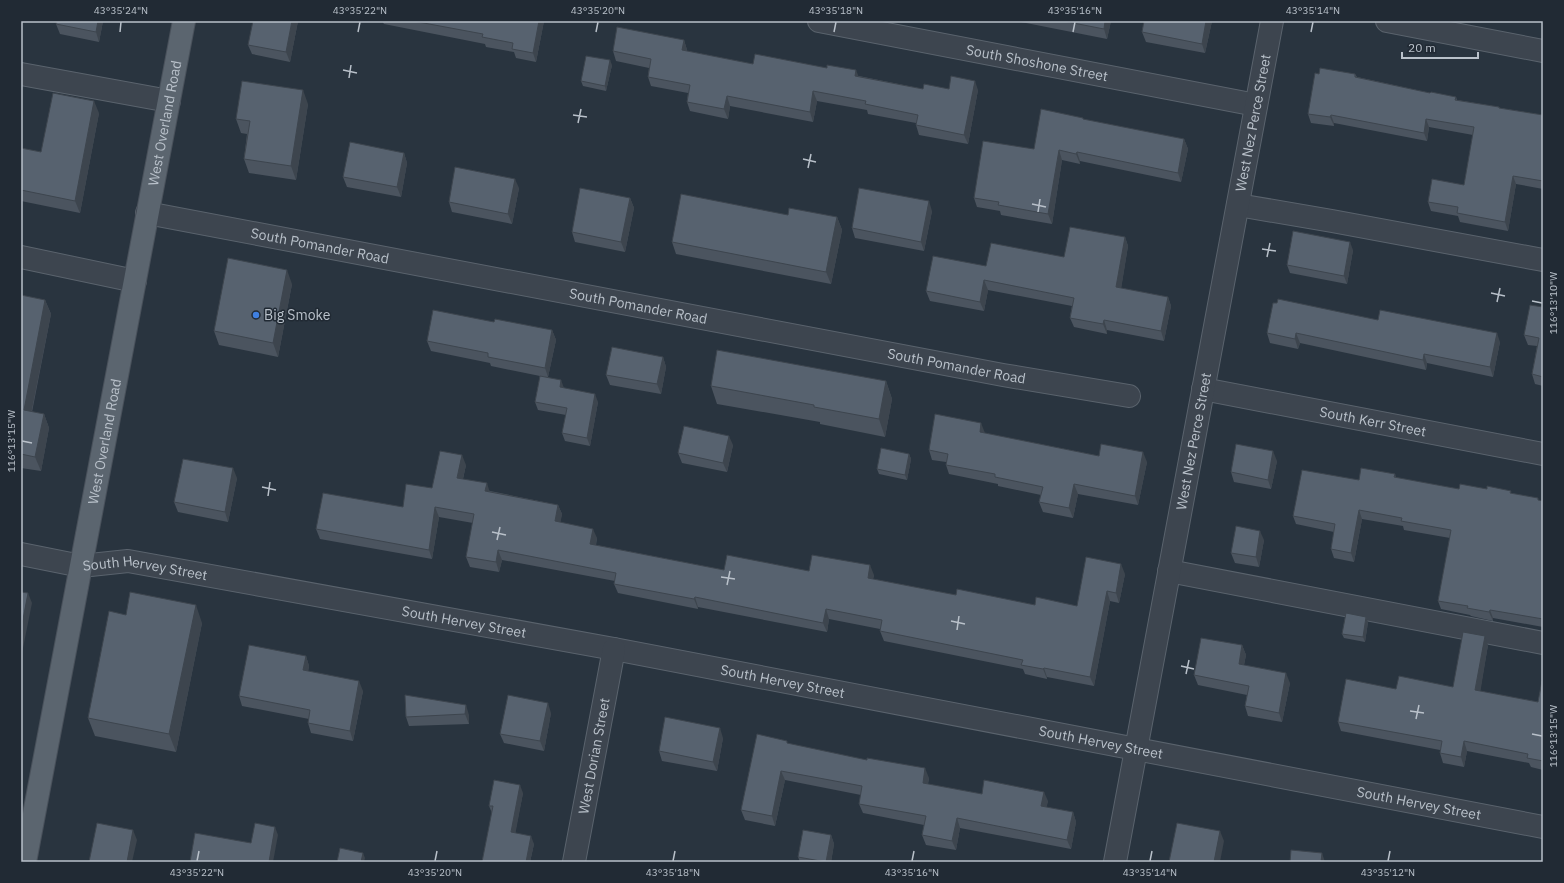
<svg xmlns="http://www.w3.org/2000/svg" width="1564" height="883" font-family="'IBM Plex Sans',sans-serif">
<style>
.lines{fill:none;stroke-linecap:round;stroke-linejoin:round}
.minor-casing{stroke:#5a636d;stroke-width:24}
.major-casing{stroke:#49515b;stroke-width:24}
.minor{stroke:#3d454f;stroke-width:22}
.major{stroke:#5b656f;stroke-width:22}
.wall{fill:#4b545f}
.shaded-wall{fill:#3d454e}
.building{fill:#57626f;stroke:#3d454e}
.ticks{fill:none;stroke:#b9c1ca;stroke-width:1.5}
.shop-dot{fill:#3f7fe0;stroke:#212a34;stroke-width:1.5}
.labels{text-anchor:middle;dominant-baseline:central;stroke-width:3;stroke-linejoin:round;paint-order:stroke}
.street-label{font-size:14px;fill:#b9c1ca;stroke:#212a34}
.poi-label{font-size:14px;fill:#b9c1ca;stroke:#212a34;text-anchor:start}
.neatline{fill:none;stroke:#b9c1ca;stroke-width:1.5}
.ticks-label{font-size:10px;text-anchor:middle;fill:#b9c1ca}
</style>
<rect width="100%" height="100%" fill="#29343f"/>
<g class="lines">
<!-- minor casing -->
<g class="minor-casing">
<g id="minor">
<path id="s1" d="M 819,21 L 1256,105"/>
<path d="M 1387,21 L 1543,51"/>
<path d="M 21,74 L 169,101"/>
<path d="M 1238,205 L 1332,221 L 1543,260"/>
<path id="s2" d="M 147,213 L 1003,375 L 1129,396"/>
<path d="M 21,257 L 135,281"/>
<path id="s3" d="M 1203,389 L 1543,454"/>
<path id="s4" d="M 21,554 L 81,566 L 128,561 L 614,649 L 1543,827"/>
<path d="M 1169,571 L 1543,643"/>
<path id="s5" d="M 574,862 L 614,649"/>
<path id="s6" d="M 1115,862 L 1272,21"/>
</g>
</g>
<!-- major casing -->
<g class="major-casing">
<g id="major">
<path id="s7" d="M 25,862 L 184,21"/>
</g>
</g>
<!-- minor -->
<use href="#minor" class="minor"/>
<!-- major -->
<use href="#major" class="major"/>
</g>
<!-- wall -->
<g class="wall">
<path d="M 57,21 L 103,21 L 99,42 L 60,34 L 56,24 Z"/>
<path d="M 298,21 L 290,62 L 252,54 L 248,45 Z"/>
<path d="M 382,21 L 544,21 L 536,62 L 516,58 L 514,52 L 486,47 L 485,44 L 384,24 Z"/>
<path d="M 1016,21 L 1111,21 L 1107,39 Z"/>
<path d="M 1144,21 L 1212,21 L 1205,53 L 1146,42 L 1142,32 Z"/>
<path d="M 684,40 L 687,50 L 687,51 L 753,64 L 859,76 L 923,89 L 949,89 L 978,90 L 968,144 L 919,135 L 916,125 L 916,123 L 868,114 L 867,110 L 817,101 L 813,122 L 730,106 L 728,119 L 690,111 L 687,102 L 688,93 L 651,86 L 648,77 L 649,68 L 616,61 L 613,51 Z"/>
<path d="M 612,65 L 606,91 L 583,86 L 581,81 Z"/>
<path d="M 1319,74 L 1355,74 L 1357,77 L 1430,93 L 1456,97 L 1457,100 L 1499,107 L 1500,108 L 1543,115 L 1543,189 L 1516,184 L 1508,231 L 1460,222 L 1458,216 L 1431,211 L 1428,202 L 1464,185 L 1473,135 L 1429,127 L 1427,141 L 1334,123 L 1334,126 L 1311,123 L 1308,114 Z"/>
<path d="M 308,104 L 296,180 L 249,173 L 244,159 L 247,134 L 241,133 L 236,119 Z"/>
<path d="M 99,113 L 80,213 L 21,201 L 21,148 L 41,152 Z"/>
<path d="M 1084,120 L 1184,139 L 1188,149 L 1181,182 L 1080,161 L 1080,164 L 1062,160 L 1052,224 L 1001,215 L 1000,211 L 977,207 L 974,198 L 1034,149 Z"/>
<path d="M 404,153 L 407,163 L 401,197 L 347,187 L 343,177 Z"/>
<path d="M 519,188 L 512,224 L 452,212 L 449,202 Z"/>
<path d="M 630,198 L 634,208 L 625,252 L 575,242 L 572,232 Z"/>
<path d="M 932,211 L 924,251 L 855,238 L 852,228 Z"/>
<path d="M 788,215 L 837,217 L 842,230 L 831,284 L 676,254 L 672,242 Z"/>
<path d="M 1125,237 L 1128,246 L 1121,288 L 1168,297 L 1171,306 L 1164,341 L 1107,330 L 1107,334 L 1074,327 L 1070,318 L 1072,306 L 988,290 L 984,311 L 930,301 L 926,291 L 986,266 L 1064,257 Z"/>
<path d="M 1353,250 L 1347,284 L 1290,273 L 1287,265 Z"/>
<path d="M 292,284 L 278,357 L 219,345 L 214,331 Z"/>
<path d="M 21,295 L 45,300 L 51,314 L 32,412 L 44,414 L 49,428 L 41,471 L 21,468 Z"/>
<path d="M 1543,307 L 1543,386 L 1535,384 L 1532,374 L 1537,346 L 1528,345 L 1524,335 Z"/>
<path d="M 1378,320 L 1500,342 L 1493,377 L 1427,363 L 1426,370 L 1300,343 L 1298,349 L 1270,343 L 1267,333 Z"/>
<path d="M 494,322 L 552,330 L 556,340 L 548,377 L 564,388 L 598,402 L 590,446 L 565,441 L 562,433 L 566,415 L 538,410 L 535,402 L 540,376 L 491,366 L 490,363 L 431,351 L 427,341 Z"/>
<path d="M 663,357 L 666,367 L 661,394 L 610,385 L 606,375 Z"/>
<path d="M 886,381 L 892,399 L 885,437 L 820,424 L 820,422 L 717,404 L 711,386 Z"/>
<path d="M 985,433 L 1099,456 L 1147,462 L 1138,505 L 1078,494 L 1073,518 L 1043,512 L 1039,502 L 1041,495 L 998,486 L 998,484 L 949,474 L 946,465 L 946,462 L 932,460 L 929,450 Z"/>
<path d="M 733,445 L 727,472 L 682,463 L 678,453 Z"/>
<path d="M 909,454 L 911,459 L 907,480 L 879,474 L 877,469 Z"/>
<path d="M 1277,461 L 1271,489 L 1234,482 L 1231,472 Z"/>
<path d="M 466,465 L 463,479 L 490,491 L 558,505 L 562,514 L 560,522 L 597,538 L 596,545 L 724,570 L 809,571 L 874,575 L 873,579 L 956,595 L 1035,605 L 1077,606 L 1125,574 L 1119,603 L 1110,601 L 1094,686 L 1047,677 L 1047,679 L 1025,674 L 1023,669 L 884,641 L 880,631 L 880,629 L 829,619 L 827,632 L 698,607 L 698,609 L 618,593 L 614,584 L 615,581 L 502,560 L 499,572 L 470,567 L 466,557 L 473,523 L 439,517 L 432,559 L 320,539 L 316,529 L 403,507 Z"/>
<path d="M 1395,474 L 1396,478 L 1459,489 L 1487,489 L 1511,491 L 1511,493 L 1543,501 L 1543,627 L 1493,618 L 1493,621 L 1471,616 L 1470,615 L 1441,609 L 1438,601 L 1450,538 L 1404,530 L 1403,526 L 1362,519 L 1354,562 L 1334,558 L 1331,549 L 1334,532 L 1296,524 L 1293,516 L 1359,480 Z"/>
<path d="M 237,478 L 228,522 L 178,512 L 174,502 Z"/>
<path d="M 1264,540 L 1259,567 L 1235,563 L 1231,553 Z"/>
<path d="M 126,615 L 202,623 L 176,752 L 95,736 L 88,718 Z"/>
<path d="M 1366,617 L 1368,622 L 1365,642 L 1344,638 L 1342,634 Z"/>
<path d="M 1242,645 L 1246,655 L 1244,665 L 1290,683 L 1282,722 L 1248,716 L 1245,706 L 1247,695 L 1198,685 L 1194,675 Z"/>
<path d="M 1488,645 L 1480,691 L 1538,702 L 1543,681 L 1543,770 L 1531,767 L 1529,763 L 1467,751 L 1464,767 L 1443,763 L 1440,753 L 1440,750 L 1341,731 L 1338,722 L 1396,689 L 1453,687 Z"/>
<path d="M 306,656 L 309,666 L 308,671 L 363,691 L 353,741 L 311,733 L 308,723 L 309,719 L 242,706 L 239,696 Z"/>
<path d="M 405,695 L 469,715 L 469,724 L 409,726 L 406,717 Z"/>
<path d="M 551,713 L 544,751 L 504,743 L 500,734 Z"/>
<path d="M 723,738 L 717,771 L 662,761 L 659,751 Z"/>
<path d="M 789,744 L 929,778 L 928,784 L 982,794 L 1048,801 L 1046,807 L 1073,812 L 1076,822 L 1071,849 L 960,828 L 956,850 L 926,845 L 922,835 L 924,825 L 863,813 L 859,804 L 861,795 L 785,780 L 775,826 L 745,820 L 741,810 Z"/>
<path d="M 523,793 L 515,833 L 534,844 L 530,862 L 482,862 L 492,813 L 489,806 Z"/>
<path d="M 831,835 L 834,844 L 831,862 L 800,862 L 798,857 Z"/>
</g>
<!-- shaded-wall -->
<g class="shaded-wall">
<path d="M 98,21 L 103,21 L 99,42 L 96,32 Z"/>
<path d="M 292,21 L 298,21 L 290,62 L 286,52 Z"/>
<path d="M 539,21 L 544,21 L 536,62 L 533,53 Z"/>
<path d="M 1105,21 L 1111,21 L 1107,39 L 1104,29 Z"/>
<path d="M 1206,21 L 1212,21 L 1205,53 L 1202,44 Z"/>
<path d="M 684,40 L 687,50 L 685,60 L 682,50 Z"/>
<path d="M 610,60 L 612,65 L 606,91 L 605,86 Z"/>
<path d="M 856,70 L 860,80 L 855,76 Z"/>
<path d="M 975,81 L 978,90 L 968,144 L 964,135 Z"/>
<path d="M 303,90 L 308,104 L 296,180 L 291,166 Z"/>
<path d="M 813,91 L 817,101 L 813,122 L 810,112 Z"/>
<path d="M 727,96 L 730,106 L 728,119 L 724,109 Z"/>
<path d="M 94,101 L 99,113 L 80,213 L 75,201 Z"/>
<path d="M 1331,115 L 1334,123 L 1334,126 L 1330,117 Z"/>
<path d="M 1426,119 L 1429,127 L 1427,141 L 1424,133 Z"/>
<path d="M 1184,139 L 1188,149 L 1181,182 L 1178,173 Z"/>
<path d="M 1059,150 L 1062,160 L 1052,224 L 1048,214 Z"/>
<path d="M 1077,152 L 1080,161 L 1080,164 L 1076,154 Z"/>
<path d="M 404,153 L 407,163 L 401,197 L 397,187 Z"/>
<path d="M 1513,176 L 1516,184 L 1508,231 L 1505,222 Z"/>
<path d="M 515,179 L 519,188 L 512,224 L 508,214 Z"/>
<path d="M 630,198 L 634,208 L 625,252 L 621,242 Z"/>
<path d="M 929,201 L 932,211 L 924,251 L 921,242 Z"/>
<path d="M 837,217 L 842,230 L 831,284 L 826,272 Z"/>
<path d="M 1125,237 L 1128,246 L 1120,296 L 1116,287 Z"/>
<path d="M 1350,242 L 1353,250 L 1347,284 L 1344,276 Z"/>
<path d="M 287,270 L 292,284 L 278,357 L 273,343 Z"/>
<path d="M 984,280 L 988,290 L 984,311 L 980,302 Z"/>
<path d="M 1168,297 L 1171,306 L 1164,341 L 1161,331 Z"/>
<path d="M 45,300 L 51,314 L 29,424 L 24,410 Z"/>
<path d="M 1104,320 L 1107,330 L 1107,334 L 1103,324 Z"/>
<path d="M 552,330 L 556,340 L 548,377 L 545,368 Z"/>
<path d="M 1296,333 L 1300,343 L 1298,349 L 1295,339 Z"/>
<path d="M 1497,333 L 1500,342 L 1493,377 L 1490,367 Z"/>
<path d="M 1424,354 L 1427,363 L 1426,370 L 1423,360 Z"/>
<path d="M 663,357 L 666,367 L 661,394 L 657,384 Z"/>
<path d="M 561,380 L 564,388 L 560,387 Z"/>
<path d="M 886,381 L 892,399 L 885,437 L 879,419 Z"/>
<path d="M 595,394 L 598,402 L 590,446 L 587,438 Z"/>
<path d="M 44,414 L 49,428 L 41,471 L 35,457 Z"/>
<path d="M 981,423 L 985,433 L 980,432 Z"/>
<path d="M 729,436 L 733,445 L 727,472 L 723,463 Z"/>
<path d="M 1273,451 L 1277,461 L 1271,489 L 1268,480 Z"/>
<path d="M 1143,452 L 1147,462 L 1138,505 L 1135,496 Z"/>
<path d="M 909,454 L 911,459 L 907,480 L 905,475 Z"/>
<path d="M 462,455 L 466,465 L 461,487 L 457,478 Z"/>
<path d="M 233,468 L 237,478 L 228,522 L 225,512 Z"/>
<path d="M 487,483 L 490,493 L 485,491 Z"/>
<path d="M 1074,484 L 1078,494 L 1073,518 L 1069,508 Z"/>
<path d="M 558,505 L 562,514 L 559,531 L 555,521 Z"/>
<path d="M 435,507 L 439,517 L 432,559 L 429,550 Z"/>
<path d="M 1359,510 L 1362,519 L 1354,562 L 1351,553 Z"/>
<path d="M 593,529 L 597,538 L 594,553 L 590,544 Z"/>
<path d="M 1260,531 L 1264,540 L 1259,567 L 1256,557 Z"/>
<path d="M 498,550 L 502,560 L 499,572 L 496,562 Z"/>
<path d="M 1121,564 L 1125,574 L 1119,603 L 1116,593 Z"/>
<path d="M 870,565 L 874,575 L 871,587 L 868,578 Z"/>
<path d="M 1107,591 L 1110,601 L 1094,686 L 1090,677 Z"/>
<path d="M 28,593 L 32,603 L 22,653 L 21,650 L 21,630 Z"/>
<path d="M 695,597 L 698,607 L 698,609 L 694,599 Z"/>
<path d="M 196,605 L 202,623 L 176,752 L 169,734 Z"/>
<path d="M 826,609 L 829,619 L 827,632 L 823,623 Z"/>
<path d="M 1490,610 L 1493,618 L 1493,621 L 1489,612 Z"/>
<path d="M 1366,617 L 1368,622 L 1365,642 L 1363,637 Z"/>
<path d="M 1485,636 L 1488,645 L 1479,700 L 1475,690 Z"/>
<path d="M 1242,645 L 1246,655 L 1242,674 L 1239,664 Z"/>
<path d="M 306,656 L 309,666 L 307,680 L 303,670 Z"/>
<path d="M 1044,668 L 1047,677 L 1047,679 L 1043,669 Z"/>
<path d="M 1286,673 L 1290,683 L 1282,722 L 1279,713 Z"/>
<path d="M 359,681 L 363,691 L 353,741 L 350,731 Z"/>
<path d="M 548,703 L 551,713 L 544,751 L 540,741 Z"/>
<path d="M 466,705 L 469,715 L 469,724 L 465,714 Z"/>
<path d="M 720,728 L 723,738 L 717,771 L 713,762 Z"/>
<path d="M 1464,741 L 1467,751 L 1464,767 L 1461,757 Z"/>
<path d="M 925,768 L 929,778 L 926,793 L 923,783 Z"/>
<path d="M 781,771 L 785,780 L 775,826 L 772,816 Z"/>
<path d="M 520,785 L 523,793 L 514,841 L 511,832 Z"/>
<path d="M 1044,792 L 1048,801 L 1045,816 L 1041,806 Z"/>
<path d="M 1073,812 L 1076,822 L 1071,849 L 1067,840 Z"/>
<path d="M 957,818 L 960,828 L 956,850 L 952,841 Z"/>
<path d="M 275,827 L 278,835 L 273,862 L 269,862 Z"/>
<path d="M 133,830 L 137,840 L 132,862 L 127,862 Z"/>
<path d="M 1220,831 L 1224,841 L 1220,862 L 1214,862 Z"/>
<path d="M 831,835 L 834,844 L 831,862 L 826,862 Z"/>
<path d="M 531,836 L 534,844 L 530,862 L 526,862 Z"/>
<path d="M 363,853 L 365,858 L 364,862 L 361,862 Z"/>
<path d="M 1322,853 L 1325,862 L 1321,862 Z"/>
</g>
<!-- building -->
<g class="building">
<path d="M 57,21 L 98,21 L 96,32 L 56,24 Z"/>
<path d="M 253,21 L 292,21 L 286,52 L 248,45 Z"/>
<path d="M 413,21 L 539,21 L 533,53 L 512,49 L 513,43 L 482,37 L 483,34 Z"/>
<path d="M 1063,21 L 1105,21 L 1104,29 Z"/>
<path d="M 1144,21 L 1206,21 L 1202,44 L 1142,32 Z"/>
<path d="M 617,27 L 684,40 L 682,50 L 753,64 L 755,54 L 827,68 L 827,65 L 856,70 L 855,76 L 923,89 L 924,84 L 949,89 L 951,76 L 975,81 L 964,135 L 916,125 L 918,115 L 865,104 L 866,101 L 813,91 L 810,112 L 727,96 L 724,109 L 687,102 L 690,85 L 648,77 L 651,59 L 613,51 Z"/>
<path d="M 586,56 L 610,60 L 605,86 L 581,81 Z"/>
<path d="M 1320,68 L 1355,74 L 1355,77 L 1430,93 L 1431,92 L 1456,97 L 1455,100 L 1499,107 L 1499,108 L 1543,115 L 1543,181 L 1513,176 L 1505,222 L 1457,213 L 1458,207 L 1428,202 L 1432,179 L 1464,185 L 1474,127 L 1426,119 L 1424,133 L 1331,115 L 1330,117 L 1308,114 L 1315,73 L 1319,74 Z"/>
<path d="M 242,81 L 303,90 L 291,166 L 244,159 L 250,121 L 236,119 Z"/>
<path d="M 53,93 L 94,101 L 75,201 L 21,190 L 21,148 L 41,152 Z"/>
<path d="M 1041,109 L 1083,118 L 1083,119 L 1184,139 L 1178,173 L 1077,152 L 1076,154 L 1059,150 L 1048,214 L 998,205 L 999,202 L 974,198 L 983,141 L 1034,149 Z"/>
<path d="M 350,142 L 404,153 L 397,187 L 343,177 Z"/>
<path d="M 455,167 L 515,179 L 508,214 L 449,202 Z"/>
<path d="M 580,188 L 630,198 L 621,242 L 572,232 Z"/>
<path d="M 859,188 L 929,201 L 921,242 L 852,228 Z"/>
<path d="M 681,194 L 788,215 L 789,208 L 837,217 L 826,272 L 672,242 Z"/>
<path d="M 1070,227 L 1125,237 L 1116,287 L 1168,297 L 1161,331 L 1104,320 L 1103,324 L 1070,318 L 1074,298 L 984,280 L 980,302 L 926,291 L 933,256 L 986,266 L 991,243 L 1064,257 Z"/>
<path d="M 1293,231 L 1350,242 L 1344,276 L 1287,265 Z"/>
<path d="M 228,258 L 287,270 L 273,343 L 214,331 Z"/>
<path d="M 21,295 L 45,300 L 24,410 L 44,414 L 35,457 L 21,454 Z"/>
<path d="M 1278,299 L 1378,320 L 1380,310 L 1497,333 L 1490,367 L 1424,354 L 1423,360 L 1296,333 L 1295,339 L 1267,333 L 1273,303 L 1277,303 Z"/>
<path d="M 1530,305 L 1543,307 L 1543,377 L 1532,374 L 1539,338 L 1524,335 Z"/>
<path d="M 433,310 L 494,322 L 495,319 L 552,330 L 545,368 L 488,357 L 488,353 L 427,341 Z"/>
<path d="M 612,347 L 663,357 L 657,384 L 606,375 Z"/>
<path d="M 717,350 L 886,381 L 879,419 L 814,407 L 814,405 L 711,386 Z"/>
<path d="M 540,376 L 561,380 L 560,387 L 595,394 L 587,438 L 562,433 L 567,408 L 535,402 Z"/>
<path d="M 935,414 L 981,423 L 980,432 L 1099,456 L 1101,444 L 1143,452 L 1135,496 L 1074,484 L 1069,508 L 1039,502 L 1043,487 L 995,477 L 995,474 L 946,465 L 948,454 L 929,450 Z"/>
<path d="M 684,426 L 729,436 L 723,463 L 678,453 Z"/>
<path d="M 1236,444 L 1273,451 L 1268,480 L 1231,472 Z"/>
<path d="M 881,448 L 909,454 L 905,475 L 877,469 Z"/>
<path d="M 440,451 L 462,455 L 457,478 L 487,483 L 485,491 L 558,505 L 555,521 L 593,529 L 590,544 L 724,570 L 727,555 L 809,571 L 812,555 L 870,565 L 868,578 L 956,595 L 957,589 L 1035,605 L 1036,597 L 1077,606 L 1086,557 L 1121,564 L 1116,593 L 1107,591 L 1090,677 L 1044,668 L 1043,669 L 1021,665 L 1023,660 L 880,631 L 882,620 L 826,609 L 823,623 L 695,597 L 694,599 L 614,584 L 616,573 L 498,550 L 496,562 L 466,557 L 474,514 L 435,507 L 429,550 L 316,529 L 323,493 L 403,507 L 406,484 L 432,488 Z"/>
<path d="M 183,459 L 233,468 L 225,512 L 174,502 Z"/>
<path d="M 1361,468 L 1395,474 L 1394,477 L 1459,489 L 1460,484 L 1487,489 L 1487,486 L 1511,491 L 1510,493 L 1538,498 L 1538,500 L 1543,501 L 1543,619 L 1490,610 L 1489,612 L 1467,608 L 1468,606 L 1438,601 L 1451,530 L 1401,521 L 1402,518 L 1359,510 L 1351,553 L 1331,549 L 1335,524 L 1293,516 L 1302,470 L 1359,480 Z"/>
<path d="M 1236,526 L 1260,531 L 1256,557 L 1231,553 Z"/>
<path d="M 21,592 L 28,593 L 21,630 Z"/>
<path d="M 130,592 L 196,605 L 169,734 L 88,718 L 109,611 L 126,615 Z"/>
<path d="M 1346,613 L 1366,617 L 1363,637 L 1342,634 Z"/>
<path d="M 1463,632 L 1485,636 L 1475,690 L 1538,702 L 1542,681 L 1543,681 L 1543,761 L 1527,758 L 1528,754 L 1464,741 L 1461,757 L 1440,753 L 1442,741 L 1338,722 L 1346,679 L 1396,689 L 1399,676 L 1453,687 Z"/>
<path d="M 1201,638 L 1242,645 L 1239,664 L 1286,673 L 1279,713 L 1245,706 L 1249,686 L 1194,675 Z"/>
<path d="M 249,645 L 306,656 L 303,670 L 359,681 L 350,731 L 308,723 L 310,710 L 239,696 Z"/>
<path d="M 405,695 L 466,705 L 465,714 L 406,717 Z"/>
<path d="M 508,695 L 548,703 L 540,741 L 500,734 Z"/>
<path d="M 665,717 L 720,728 L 713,762 L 659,751 Z"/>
<path d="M 757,734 L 787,741 L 787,743 L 867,760 L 867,758 L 925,768 L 923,783 L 982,794 L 984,780 L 1044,792 L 1041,806 L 1073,812 L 1067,840 L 957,818 L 952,841 L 922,835 L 926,816 L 859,804 L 862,786 L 781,771 L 772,816 L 741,810 Z"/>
<path d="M 494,780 L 520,785 L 511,832 L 531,836 L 526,862 L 482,862 L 493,806 L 489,806 Z"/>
<path d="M 97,823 L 133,830 L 127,862 L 89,862 Z"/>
<path d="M 255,823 L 275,827 L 269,862 L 190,862 L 195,833 L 251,843 Z"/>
<path d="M 1177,823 L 1220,831 L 1214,862 L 1169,862 Z"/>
<path d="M 803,830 L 831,835 L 826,862 L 798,857 Z"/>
<path d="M 340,848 L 363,853 L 361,862 L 337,862 Z"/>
<path d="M 1291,850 L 1322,853 L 1321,862 L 1290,862 Z"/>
</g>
<!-- ticks -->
<path class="ticks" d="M 120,32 L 121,22M 358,32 L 360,22M 596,32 L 598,22M 834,32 L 836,22M 1073,32 L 1075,22M 1311,32 L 1313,22M 343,70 L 357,73M 349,78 L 351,65M 573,115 L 587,117M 578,123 L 581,109M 803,159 L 816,162M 808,168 L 811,154M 1032,204 L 1046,207M 1038,212 L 1040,199M 1262,249 L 1276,251M 1267,257 L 1270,243M 1491,293 L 1505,296M 1532,301 L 1542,303M 1497,302 L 1500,288M 22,441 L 32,443M 262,487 L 276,490M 268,496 L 270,482M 492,532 L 506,535M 497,540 L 500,527M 721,577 L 735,579M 727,585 L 730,571M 951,621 L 965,624M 957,630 L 959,616M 1181,666 L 1194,669M 1186,674 L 1189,660M 1410,711 L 1424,713M 1416,719 L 1419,705M 1532,734 L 1542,736M 197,861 L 199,851M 435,861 L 437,851M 673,861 L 675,851M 912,861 L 914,851M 1150,861 L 1152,851M 1388,861 L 1390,851"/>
<!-- markers -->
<circle class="shop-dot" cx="256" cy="315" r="4"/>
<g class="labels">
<!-- street labels -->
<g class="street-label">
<text stroke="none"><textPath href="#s1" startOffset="222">South Shoshone Street</textPath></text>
<text stroke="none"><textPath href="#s7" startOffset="752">West Overland Road</textPath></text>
<text stroke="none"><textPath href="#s6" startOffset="752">West Nez Perce Street</textPath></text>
<text stroke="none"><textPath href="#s2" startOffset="176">South Pomander Road</textPath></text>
<text stroke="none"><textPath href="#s2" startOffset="500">South Pomander Road</textPath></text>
<text stroke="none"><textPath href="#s2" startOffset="824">South Pomander Road</textPath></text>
<text stroke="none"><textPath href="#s3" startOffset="173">South Kerr Street</textPath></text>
<text stroke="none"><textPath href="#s7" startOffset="428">West Overland Road</textPath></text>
<text stroke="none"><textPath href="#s6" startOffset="428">West Nez Perce Street</textPath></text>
<text stroke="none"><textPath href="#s4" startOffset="126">South Hervey Street</textPath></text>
<text stroke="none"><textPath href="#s4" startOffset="450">South Hervey Street</textPath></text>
<text stroke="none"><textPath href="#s4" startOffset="774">South Hervey Street</textPath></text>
<text stroke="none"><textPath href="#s4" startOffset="1098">South Hervey Street</textPath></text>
<text stroke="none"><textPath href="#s5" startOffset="108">West Dorian Street</textPath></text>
<text stroke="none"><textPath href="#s4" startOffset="1422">South Hervey Street</textPath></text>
</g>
<!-- poi labels -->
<g class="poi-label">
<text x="264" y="315">Big Smoke</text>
</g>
</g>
<!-- border -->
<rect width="1564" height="883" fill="none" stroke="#212a34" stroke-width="44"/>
<!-- scale -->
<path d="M1402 52v6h76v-6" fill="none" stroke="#b9c1ca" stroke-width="2"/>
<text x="1408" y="52" font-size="12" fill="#b9c1ca" stroke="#212a34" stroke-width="3" paint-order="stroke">20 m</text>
<rect x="22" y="22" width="1520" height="839" class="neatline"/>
<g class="ticks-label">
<text x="121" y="14">43°35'24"N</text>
<text x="360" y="14">43°35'22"N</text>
<text x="598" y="14">43°35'20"N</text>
<text x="836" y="14">43°35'18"N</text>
<text x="1075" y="14">43°35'16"N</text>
<text x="1313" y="14">43°35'14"N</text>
<text transform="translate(1553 303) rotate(-90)" y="4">116°13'10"W</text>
<text transform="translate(11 441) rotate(-90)" y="4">116°13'15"W</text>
<text transform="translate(1553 736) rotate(-90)" y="4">116°13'15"W</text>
<text x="197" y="876">43°35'22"N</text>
<text x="435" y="876">43°35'20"N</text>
<text x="673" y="876">43°35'18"N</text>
<text x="912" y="876">43°35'16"N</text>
<text x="1150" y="876">43°35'14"N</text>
<text x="1388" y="876">43°35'12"N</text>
</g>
</svg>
